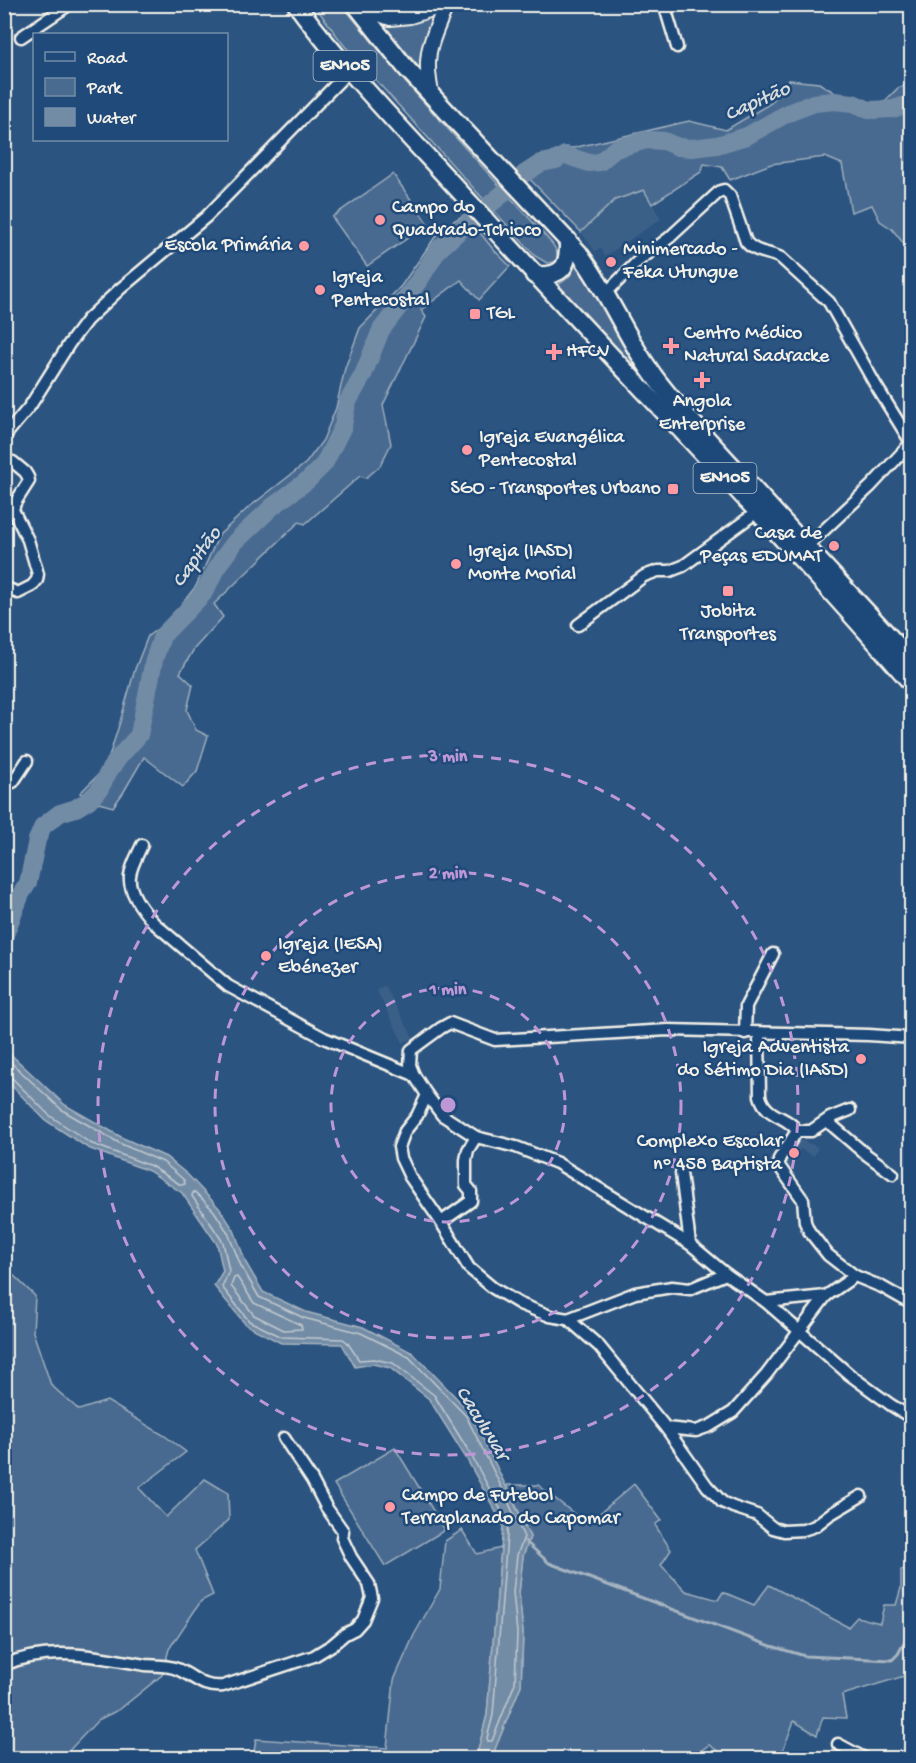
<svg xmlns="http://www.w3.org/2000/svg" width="916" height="1763" font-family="'Gochi Hand',sans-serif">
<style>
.built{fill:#3b6088}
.green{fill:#496b90;stroke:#9eaebc;stroke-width:1.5}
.water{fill:#738ca6;stroke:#a7b4c0;stroke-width:1.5}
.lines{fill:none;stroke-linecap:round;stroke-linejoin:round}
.shore{stroke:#c0c9ce;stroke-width:1.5}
.stream{stroke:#a7b4c0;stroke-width:3}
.river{stroke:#738ca6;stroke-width:18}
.minor-casing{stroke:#f4f1e8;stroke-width:15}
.tertiary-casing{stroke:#f4f1e8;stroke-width:18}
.primary-casing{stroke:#f4f1e8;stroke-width:21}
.minor{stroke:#1f4a7a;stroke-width:10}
.tertiary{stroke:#1f4a7a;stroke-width:14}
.primary{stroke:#1f4a7a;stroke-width:16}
.ring{fill:none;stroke:#be98d6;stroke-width:3;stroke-dasharray:10 8}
.poi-dot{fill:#ff9aa2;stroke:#1f4a7a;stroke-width:2}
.labels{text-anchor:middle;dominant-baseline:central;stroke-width:5;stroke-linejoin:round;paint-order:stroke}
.shield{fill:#1f4a7a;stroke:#b4bfc7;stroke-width:1.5}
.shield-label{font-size:18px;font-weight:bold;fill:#f4f1e8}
.poi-label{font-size:20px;fill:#f4f1e8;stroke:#1f4a7a;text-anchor:start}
.water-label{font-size:21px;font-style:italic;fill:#dadddb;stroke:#1f4a7a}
.centre{fill:#be98d6;stroke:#1f4a7a;stroke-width:3}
.ring-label{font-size:18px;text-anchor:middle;font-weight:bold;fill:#be98d6;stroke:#1f4a7a;stroke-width:5;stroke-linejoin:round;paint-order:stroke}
</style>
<rect width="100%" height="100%" fill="#2c5481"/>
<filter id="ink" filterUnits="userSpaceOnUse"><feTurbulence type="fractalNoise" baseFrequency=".0167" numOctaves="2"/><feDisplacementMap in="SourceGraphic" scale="12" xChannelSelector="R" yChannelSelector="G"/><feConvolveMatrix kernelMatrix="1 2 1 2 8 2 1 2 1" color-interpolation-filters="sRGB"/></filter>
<g filter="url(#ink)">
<!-- built -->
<g class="built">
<path d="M 644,190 L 661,219 L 605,256 L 601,248 L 595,251 L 581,232 L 615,200 Z"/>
<path d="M 385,986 L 413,1038 L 403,1043 L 376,989 Z"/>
<path d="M 796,1138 L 818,1147 L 814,1156 L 800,1149 L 789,1172 L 782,1170 Z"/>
</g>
<!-- green -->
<g class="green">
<path d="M 314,5 L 342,5 L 407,84 L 550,241 C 557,249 563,263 547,263 L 535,256 L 343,44 Z"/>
<path d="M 438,13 C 426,32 421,48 422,71 L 383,24 C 403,25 419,22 438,13 Z"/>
<path d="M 789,80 L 819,83 L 840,96 L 870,105 L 886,100 L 898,88 L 911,84 L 911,246 L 904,244 L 892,229 L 880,221 L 872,205 L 851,212 L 842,164 L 825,157 L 771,164 L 730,180 L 722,167 L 704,164 L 701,172 L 652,204 L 644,190 L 615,200 L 581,232 L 519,168 L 566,147 L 573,148 L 689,121 L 726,130 L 771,103 Z"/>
<path d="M 393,174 L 428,224 L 367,266 L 332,217 Z"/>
<path d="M 465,214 L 493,249 L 510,266 L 479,300 L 461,280 L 421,310 L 426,317 L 383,405 L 391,444 L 380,466 L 366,478 L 360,476 L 305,524 L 299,522 L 214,604 L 223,617 L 194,649 L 180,673 L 193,685 L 187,710 L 196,730 L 208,736 L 197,771 L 183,787 L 144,757 L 123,793 L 113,807 L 99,803 L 80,793 L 98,775 L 107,763 L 120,722 L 135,669 L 148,636 L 168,621 L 196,586 L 219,535 L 248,508 L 306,463 L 323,440 L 336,408 L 345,368 L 360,328 L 401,286 L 440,230 C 447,223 457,220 465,214 Z"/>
<path d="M 577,261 L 586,275 L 620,339 L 657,393 L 557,285 C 569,279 573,273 577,261 Z"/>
<path d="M 4,1271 L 11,1273 L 35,1296 L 33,1332 L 51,1385 L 79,1410 L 107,1401 L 165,1436 L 186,1452 L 139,1488 L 166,1517 L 205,1479 L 228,1493 L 229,1520 L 195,1550 L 213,1595 L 201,1601 L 169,1649 L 162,1675 L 120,1709 L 98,1720 L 62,1758 L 5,1758 Z"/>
<path d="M 395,1448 L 445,1530 L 385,1566 L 334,1484 Z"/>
<path d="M 634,1484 L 661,1520 L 655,1525 L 671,1550 L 661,1565 L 686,1591 L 718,1600 L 723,1592 L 754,1605 L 769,1585 L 848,1627 L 857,1617 L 880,1623 L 884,1605 L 896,1605 L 901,1588 L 901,1570 L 911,1567 L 911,1674 L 842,1695 L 846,1718 L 823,1717 L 817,1735 L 794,1721 L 782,1753 L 770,1758 L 734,1758 L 727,1757 L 709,1745 L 690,1758 L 496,1758 L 495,1749 L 521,1685 L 523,1633 L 519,1593 L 523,1556 L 530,1537 L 507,1485 L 538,1485 L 587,1524 Z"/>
<path d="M 462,1530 L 477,1554 L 501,1548 L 487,1715 L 476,1758 L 253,1758 L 256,1739 L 387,1748 L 394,1680 L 414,1635 L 440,1589 L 445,1541 Z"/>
</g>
<!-- water -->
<path class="water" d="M 4,1048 L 65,1105 L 123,1138 L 166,1157 L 188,1175 L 219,1208 L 234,1230 L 246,1263 L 263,1292 L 306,1312 L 363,1327 L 413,1353 L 471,1413 L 530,1537 L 523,1556 L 519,1593 L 523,1633 L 521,1685 L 495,1749 L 496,1758 L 476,1758 L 487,1715 L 503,1525 L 466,1458 L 429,1399 L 390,1368 L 373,1364 L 355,1367 L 342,1344 L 281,1343 L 246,1325 L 214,1286 L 223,1271 L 217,1244 L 182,1193 L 149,1171 L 88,1148 L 45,1120 L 5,1079 Z"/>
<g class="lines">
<!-- shore -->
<g class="shore">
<path d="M 4,1056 L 62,1110 L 121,1144 L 163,1162 L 184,1180 L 185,1184 L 181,1185 L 151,1166 L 90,1143 L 49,1115 L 11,1077 L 4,1075"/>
<path d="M 193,1192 L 196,1193 L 214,1211 L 228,1233 L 241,1266 L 259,1297 L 304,1318 L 361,1333 L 409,1357 L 466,1416 L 502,1488 L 524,1537 L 517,1555 L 513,1592 L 517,1633 L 515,1683 L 492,1741 L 488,1741 L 487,1738 L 493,1715 L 508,1523 L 471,1455 L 434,1395 L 393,1363 L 374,1359 L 359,1360 L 347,1342 L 343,1339 L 282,1337 L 249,1321 L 222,1287 L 229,1271 L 223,1242 L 192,1196 Z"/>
<path d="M 237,1277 L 254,1303 L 301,1325 L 302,1329 L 284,1330 L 254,1315 L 231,1286 L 234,1278 Z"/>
</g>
<!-- stream -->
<path class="stream" d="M 525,1541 L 549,1563 L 771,1646 L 805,1656 L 892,1660 L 898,1654 L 908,1636 L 912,1635"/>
<!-- river -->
<g class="river">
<path d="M 524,174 L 541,163 L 556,160 L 565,155 L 589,163 L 600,162 L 615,149 L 646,140 L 664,141 L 678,147 L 692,148 L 717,145 L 747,136 L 788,113 L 814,103 L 834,101 L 853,103 L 869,110 L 893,109 L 912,103"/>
<path d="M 488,206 L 506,191"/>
<path d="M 4,937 L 21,894 L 28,883 L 37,840 L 43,826 L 60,813 L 76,808 L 89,800 L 99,790 L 110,769 L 120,756 L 139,735 L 154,660 L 162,636 L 203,594 L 221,561 L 235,542 L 272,507 L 308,480 L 324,464 L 343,426 L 347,403 L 363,375 L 381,330 L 420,279 L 438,250 L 470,221"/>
</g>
<!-- minor casing -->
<g class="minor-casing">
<g id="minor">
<path d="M 664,4 L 677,47"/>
<path d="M 21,37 L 70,4"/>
<path d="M 606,293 L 637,262 L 669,238 L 720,191 L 724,190 L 730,196 L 746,242 C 755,253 769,252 781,258 L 829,302 L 875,384 L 912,444"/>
<path d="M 4,437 L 30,406 L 69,344 L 87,320 L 120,289 L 206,217 L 349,71"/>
<path d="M 4,459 L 13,462 L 25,472 L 28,477 L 29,481 L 15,503 L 13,510 L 28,540 L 38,574 L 37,580 L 32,586 L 18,593 L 4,587"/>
<path d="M 806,547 L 871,486 L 912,442"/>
<path d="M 578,625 L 644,576 L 658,571 L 670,571 L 683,566 L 757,512"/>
<path d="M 4,781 L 10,783 L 13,782 L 27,761"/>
<path d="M 142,845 C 138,854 131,866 130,876 C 128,892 144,912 154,923 L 228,986 L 324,1038 L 414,1075"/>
<path d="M 745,1033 L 746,1006 L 773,954"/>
<path d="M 759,1033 L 760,1096 C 766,1118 787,1115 797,1131 L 779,1159 L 779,1166 L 803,1200 L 805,1222 L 809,1231 L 828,1255 L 855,1276"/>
<path d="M 912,1038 L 869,1035 L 668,1030 L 495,1040 L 450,1023 L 441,1028 L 411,1050 L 410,1065 L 414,1075 L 427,1095 L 442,1115 L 476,1137 L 516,1147 L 557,1163 L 690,1244 L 726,1274 L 766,1302 L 850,1375 L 891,1405 L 912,1418"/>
<path d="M 427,1095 L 417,1116 L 405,1131 L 399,1147 L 401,1158 L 410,1177 L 441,1222 L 469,1268 L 493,1288 L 520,1304 L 550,1316 L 568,1319 L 635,1293 L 672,1287 L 690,1289 L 726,1274"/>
<path d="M 827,1121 L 863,1152 L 893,1174"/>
<path d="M 797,1131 L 811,1131 L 830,1118 L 850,1110"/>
<path d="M 681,1173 L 690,1244"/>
<path d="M 441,1222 L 471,1201 L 471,1191 L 466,1185 L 466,1160 L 468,1150 L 476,1137"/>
<path d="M 766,1302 L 826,1296"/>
<path d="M 568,1319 L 599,1346 L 666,1428 L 707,1486 L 722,1502 L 733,1507 L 757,1515 L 773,1528 L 784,1531 L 803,1530 L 815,1526 L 829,1515 L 861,1496"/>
<path d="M 666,1428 L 696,1431 L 710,1426 L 733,1412 L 766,1375 L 826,1296 L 855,1276 L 882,1287 L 912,1304"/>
<path d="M 4,1665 C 49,1645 100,1657 145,1665 C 156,1666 167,1665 177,1669 C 196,1677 201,1688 223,1686 L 314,1656 L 332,1645 L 345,1634 L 355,1629 L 363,1620 L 372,1598 L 369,1584 L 351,1557 L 342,1538 L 343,1531 L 326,1507 L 312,1480 L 284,1438"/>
<path d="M 838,1744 L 864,1758"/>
</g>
</g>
<!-- tertiary casing -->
<g class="tertiary-casing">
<g id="tertiary">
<path d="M 357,6 L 390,18 L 410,16 L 448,4"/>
<path d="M 432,96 C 422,56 431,41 446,6"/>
</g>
</g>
<!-- primary casing -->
<g class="primary-casing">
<g id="primary">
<path d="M 296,4 C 349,76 412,139 472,205 C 617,366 770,519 912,684"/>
<path d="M 355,4 L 406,68 L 579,253 C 610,294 628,343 660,384 C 685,416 712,444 739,473 C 796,536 854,598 912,661"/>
<path d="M 534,275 C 563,277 569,267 568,240"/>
</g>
</g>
<!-- minor -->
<use href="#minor" class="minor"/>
<!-- tertiary -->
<use href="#tertiary" class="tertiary"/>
<!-- primary -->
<use href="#primary" class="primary"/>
</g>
</g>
<!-- distance rings -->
<g class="ring">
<circle cx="448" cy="1105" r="117"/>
<circle cx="448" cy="1105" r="233"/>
<circle cx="448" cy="1105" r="350"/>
</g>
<!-- markers -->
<g class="poi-dot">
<circle cx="380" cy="220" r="6"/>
<circle cx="304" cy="246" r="6"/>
<circle cx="611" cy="262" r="6"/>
<circle cx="320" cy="290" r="6"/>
<rect x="469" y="308" width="12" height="12" rx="3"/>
<path d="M668 337h6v6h6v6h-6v6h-6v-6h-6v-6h6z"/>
<path d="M551 343h6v6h6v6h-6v6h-6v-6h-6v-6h6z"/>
<path d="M699 371h6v6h6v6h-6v6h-6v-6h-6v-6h6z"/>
<circle cx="467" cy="450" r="6"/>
<rect x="667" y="483" width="12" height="12" rx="3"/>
<circle cx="834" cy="546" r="6"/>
<circle cx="456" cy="564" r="6"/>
<rect x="722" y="585" width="12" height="12" rx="3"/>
<circle cx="266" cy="956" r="6"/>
<circle cx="861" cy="1059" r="6"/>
<circle cx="794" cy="1153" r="6"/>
<circle cx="390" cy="1507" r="6"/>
</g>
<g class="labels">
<!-- shield labels -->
<g class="shield">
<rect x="313.5" y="51" width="63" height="30" rx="4.5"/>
<rect x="693.5" y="463" width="63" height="30" rx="4.5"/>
</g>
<g class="shield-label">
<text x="345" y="66">EN105</text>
<text x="725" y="478">EN105</text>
</g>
<!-- poi labels -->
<g class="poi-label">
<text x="392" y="208">Campo do<tspan x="392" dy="23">Quadrado-Tchioco</tspan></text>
<text x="292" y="246" text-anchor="end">Escola Primária</text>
<text x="623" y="250">Minimercado -<tspan x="623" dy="23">Feka Utungue</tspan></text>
<text x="332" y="278">Igreja<tspan x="332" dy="23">Pentecostal</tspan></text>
<text x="487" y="314">TGL</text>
<text x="684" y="334">Centro Médico<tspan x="684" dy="23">Natural Sadracke</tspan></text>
<text x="566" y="352">HFCV</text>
<text x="702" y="402" text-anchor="middle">Angola<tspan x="702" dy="23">Enterprise</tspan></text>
<text x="479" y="438">Igreja Evangélica<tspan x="479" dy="23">Pentecostal</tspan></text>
<text x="661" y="489" text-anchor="end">SGO - Transportes Urbano</text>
<text x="822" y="534" text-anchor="end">Casa de<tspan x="822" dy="23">Peças EDUMAT</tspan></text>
<text x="468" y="552">Igreja (IASD)<tspan x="468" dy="23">Monte Morial</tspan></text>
<text x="728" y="612" text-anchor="middle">Jobita<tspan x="728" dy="23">Transportes</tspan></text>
<text x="278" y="945">Igreja (IESA)<tspan x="278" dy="23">Ebénezer</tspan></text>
<text x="849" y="1048" text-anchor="end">Igreja Adventista<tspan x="849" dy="23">do Sétimo Dia (IASD)</tspan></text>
<text x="782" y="1142" text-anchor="end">Complexo Escolar<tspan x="782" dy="23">nº 458 Baptista</tspan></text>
<text x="402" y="1496">Campo de Futebol<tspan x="402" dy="23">Terraplanado do Capomar</tspan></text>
</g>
<!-- water labels -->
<g class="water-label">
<text transform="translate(758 103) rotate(-24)">Capitão</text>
<text transform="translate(198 558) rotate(-54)">Capitão</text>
<text transform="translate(481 1424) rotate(58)">Caculuvar</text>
</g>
</g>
<circle cx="448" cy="1105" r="9" class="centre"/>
<g class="ring-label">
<text x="448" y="761">3 min</text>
<text x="448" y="878">2 min</text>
<text x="448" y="994">1 min</text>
</g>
<!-- margin -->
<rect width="916" height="1763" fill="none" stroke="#1f4a7a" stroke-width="24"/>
<rect x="12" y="12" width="892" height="1739" fill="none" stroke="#f4f1e8" stroke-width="2" filter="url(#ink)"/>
<!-- legend -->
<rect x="33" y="33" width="195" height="108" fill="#1f4a7a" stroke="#748da6" stroke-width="1.5"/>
<rect x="45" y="52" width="30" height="9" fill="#1f4a7a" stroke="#748da6" stroke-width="1.5"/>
<text x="87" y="63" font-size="18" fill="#f4f1e8">Road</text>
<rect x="45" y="78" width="30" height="18" fill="#496b90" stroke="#748da6" stroke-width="1.5"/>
<text x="87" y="93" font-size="18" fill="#f4f1e8">Park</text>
<rect x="45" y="108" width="30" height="18" fill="#738ca6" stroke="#748da6" stroke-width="1.5"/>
<text x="87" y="123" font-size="18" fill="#f4f1e8">Water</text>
</svg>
